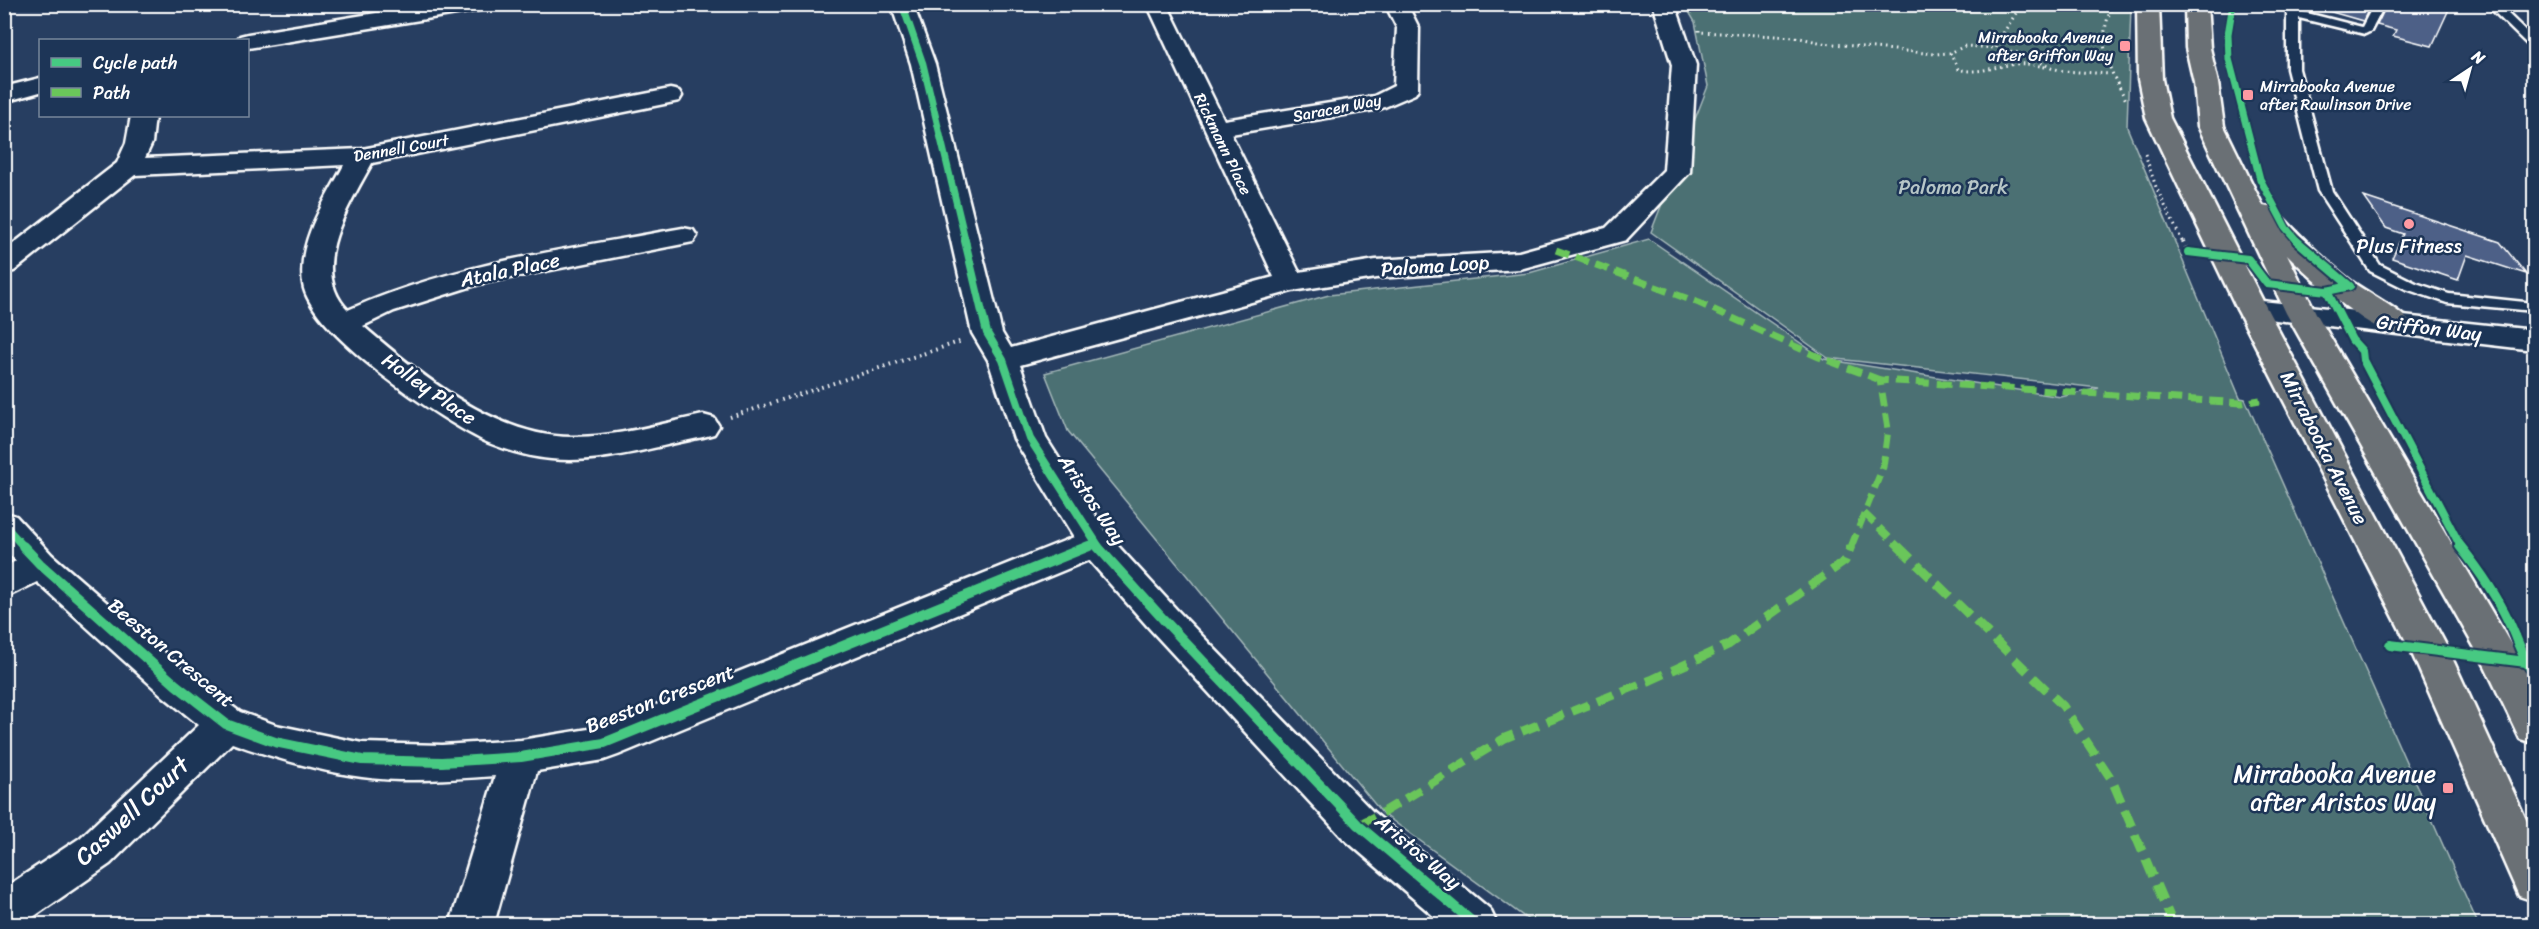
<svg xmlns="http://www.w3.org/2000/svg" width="2539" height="929" font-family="Sriracha,sans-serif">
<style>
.green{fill:#4b7073;stroke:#a5b8b9;stroke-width:1.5}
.building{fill:#4e6087;stroke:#fff;stroke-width:1.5}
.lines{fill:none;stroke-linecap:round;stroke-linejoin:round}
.service-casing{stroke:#fff;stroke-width:5}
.minor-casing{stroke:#fff;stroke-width:5}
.primary-casing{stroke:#fff;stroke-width:5}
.path-far1{stroke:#fff;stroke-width:3;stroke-dasharray:1.5 4;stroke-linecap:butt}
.path{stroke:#fff;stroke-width:4;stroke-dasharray:1.5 4.5;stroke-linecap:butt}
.service{fill:#1d3557;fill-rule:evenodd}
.minor{fill:#1d3557;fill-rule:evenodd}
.primary{fill:#6b7074;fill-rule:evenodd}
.quiet-far1{stroke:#6ac65a;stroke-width:7;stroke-dasharray:14 7;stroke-linecap:butt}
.quiet{stroke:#6ac65a;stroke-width:9;stroke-dasharray:18 9;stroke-linecap:butt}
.cycleway-far2-casing{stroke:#1d3557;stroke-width:10}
.cycleway-far1-casing{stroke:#1d3557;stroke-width:12}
.cycleway-casing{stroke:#1d3557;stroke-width:14}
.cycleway-far2{stroke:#46c982;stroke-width:7}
.cycleway-far1{stroke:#46c982;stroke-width:8}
.cycleway{stroke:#46c982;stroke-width:10}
.poi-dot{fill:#ff9aa2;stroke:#1d3557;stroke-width:2}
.labels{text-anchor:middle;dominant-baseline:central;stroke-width:5;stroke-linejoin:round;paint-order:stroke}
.far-poi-label{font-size:16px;fill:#fff;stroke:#1d3557;text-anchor:end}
.far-street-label{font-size:16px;fill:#fff;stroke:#1d3557}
.park-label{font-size:20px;fill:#b7c6c7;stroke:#1d3557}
.poi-label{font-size:20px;fill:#fff;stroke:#1d3557}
.street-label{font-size:20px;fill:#fff;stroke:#1d3557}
.near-poi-label{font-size:24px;fill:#fff;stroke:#1d3557;text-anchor:end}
.near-street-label{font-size:24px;fill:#fff;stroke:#1d3557}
</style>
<rect width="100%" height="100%" fill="#273e61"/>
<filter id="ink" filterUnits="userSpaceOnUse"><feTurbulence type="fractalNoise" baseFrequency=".0167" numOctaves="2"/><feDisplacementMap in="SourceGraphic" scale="12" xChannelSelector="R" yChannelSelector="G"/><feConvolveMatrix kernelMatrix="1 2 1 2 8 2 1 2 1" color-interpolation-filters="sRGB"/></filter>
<g filter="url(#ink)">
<!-- green -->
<path class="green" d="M 1685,5 L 2131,5 L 2127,127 L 2240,398 L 2245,399 L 2478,924 L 1534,924 L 1382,813 L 1068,431 L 1045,373 L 1329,295 L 1529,273 L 1649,239 L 1824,359 L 2061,397 L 2099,388 L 1828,358 L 1651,232 L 1708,86 L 1695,22 Z"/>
<!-- building -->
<g class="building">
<path d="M 2329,4 L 2371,4 L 2363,21 L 2328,11 Z"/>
<path d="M 2387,4 L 2447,4 L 2450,7 L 2432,46 L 2393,36 L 2396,30 L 2377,25 Z"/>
<path d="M 2364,197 L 2500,242 L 2526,274 L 2467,255 L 2458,280 L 2392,258 L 2403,234 L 2386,228 Z"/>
</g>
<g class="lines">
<!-- service casing -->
<g class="service-casing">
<g id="service">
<path d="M 2290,4 L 2301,4 L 2299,11 L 2362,27 L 2374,4 L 2385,4 L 2371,31 L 2365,34 L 2299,18 L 2299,69 L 2332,191 L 2380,265 L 2416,283 L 2449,294 L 2534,303 L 2534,311 L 2447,303 L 2406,289 L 2370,271 L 2318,191 L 2287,69 L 2287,13 Z"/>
<path d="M 2449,4 L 2465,4 L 2460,7 Z"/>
<path d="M 2486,4 L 2498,4 L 2534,39 L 2534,48 L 2530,47 Z"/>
</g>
</g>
<!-- minor casing -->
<g class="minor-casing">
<g id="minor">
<path d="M 431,4 L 486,4 L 483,9 L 475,11 L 248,48 L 248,40 L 237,40 L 240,36 L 248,34 Z"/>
<path d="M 891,4 L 913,4 L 935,64 L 1002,333 L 1011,348 L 1274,277 L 1147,4 L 1168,6 L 1224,120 L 1374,96 L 1394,86 L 1397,28 L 1385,4 L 1407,4 L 1419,28 L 1418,89 L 1415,94 L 1380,109 L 1231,134 L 1299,272 L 1376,260 L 1519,252 L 1606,228 L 1664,170 L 1672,65 L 1653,4 L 1675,4 L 1696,65 L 1690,172 L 1626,240 L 1520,269 L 1376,278 L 1292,291 L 1020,365 L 1046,438 L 1107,534 L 1176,609 L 1373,812 L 1490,909 L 1497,924 L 1443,924 L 1343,838 L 1150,629 L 1089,560 L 618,755 L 604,760 L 537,771 L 494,924 L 450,924 L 495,776 C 452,779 405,783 362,777 C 318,771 274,758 232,743 L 110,864 L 23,924 L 4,924 L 4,888 L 80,838 L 199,725 L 163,696 L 37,582 L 4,598 L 4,567 L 16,561 L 4,548 L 4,512 L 16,516 L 52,555 L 189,674 L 240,712 L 276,725 L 362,743 L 442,745 L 521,740 L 601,727 L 1074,537 L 1014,439 L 988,360 L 972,333 L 911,64 Z"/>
<path d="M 40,78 L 40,92 L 4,102 L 4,87 Z"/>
<path d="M 670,89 L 679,91 L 682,96 L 679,101 L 372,163 C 350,204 307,268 348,310 C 453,263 570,249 683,228 L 693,230 L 697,236 L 693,242 L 479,284 L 394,311 L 363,326 C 419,374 495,437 572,437 C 616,437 660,424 703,415 L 714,418 L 719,426 L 714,434 L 703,437 C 653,447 602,464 551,459 C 529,457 509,451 489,443 C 444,423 310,333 303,284 C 297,241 325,201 344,165 L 135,175 L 14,271 L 4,273 L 4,251 L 117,163 L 126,143 L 131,116 L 155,116 L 152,143 L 145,158 L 362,149 Z"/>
<path d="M 2252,300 L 2534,330 L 2534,350 L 2242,316 L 2237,309 L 2242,302 Z"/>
</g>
</g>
<!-- primary casing -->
<g class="primary-casing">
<g id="primary">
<path d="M 2137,4 L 2159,4 L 2162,79 L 2170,118 L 2267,309 L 2448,649 L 2534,837 L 2534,901 L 2519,896 L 2410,649 L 2237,309 L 2146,118 L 2138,79 Z"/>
<path d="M 2185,4 L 2207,4 L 2210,48 L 2218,83 L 2224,126 L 2263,206 L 2274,208 C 2298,234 2323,259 2351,281 C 2367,293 2402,310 2411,324 L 2407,331 C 2402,332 2398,334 2393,333 C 2363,327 2309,276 2287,254 L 2316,313 L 2513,648 L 2534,689 L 2534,743 L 2520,739 L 2485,666 L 2286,313 L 2198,126 L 2194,83 L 2186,48 Z"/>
</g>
</g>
<!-- path-far1 -->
<g class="path-far1">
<path d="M 2022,4 L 2000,38 L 1996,48 L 2027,55 L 2051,68 L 2064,71 L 2110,74"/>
<path d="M 2113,4 C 2095,46 2107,64 2127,102"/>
<path d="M 1699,30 L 1699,32 L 1795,37 L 1823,43 L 1935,54 L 1950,53 L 1965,46 L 1996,48"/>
<path d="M 1950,53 L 1958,69 C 1979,75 1995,66 2016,64 C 2026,63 2035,65 2045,67"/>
<path d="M 2145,154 L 2156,187 L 2183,243"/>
</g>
<!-- path -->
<g class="path">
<path d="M 2183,241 L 2188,252"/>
<path d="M 730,417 L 962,341"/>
</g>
<!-- service -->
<use href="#service" class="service"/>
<!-- minor -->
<use href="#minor" class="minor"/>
<!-- primary -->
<use href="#primary" class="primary"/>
<!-- quiet-far1 -->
<g class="quiet-far1">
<path d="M 1556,250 L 1699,303 L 1819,357 L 1880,380"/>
<path d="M 1864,513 L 1899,547"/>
<path d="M 1851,547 L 1883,467 L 1888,429 L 1880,380 L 2242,403 L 2260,400"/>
</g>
<!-- quiet -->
<g class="quiet">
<path d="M 1898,546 L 2063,706 L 2112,780 L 2173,924"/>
<path d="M 1358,825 L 1382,813 L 1505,738 L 1651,680 L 1728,645 L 1845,561 L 1851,546"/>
</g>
<!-- cycleway-far2 casing -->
<g class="cycleway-far2-casing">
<g id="cycleway-far2">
<path d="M 902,4 L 923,64 L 966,243"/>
<path d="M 2233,4 L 2228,34 L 2229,59 L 2260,179 L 2286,228 L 2299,243"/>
</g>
</g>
<!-- cycleway-far1 casing -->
<g class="cycleway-far1-casing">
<g id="cycleway-far1">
<path d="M 965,241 L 987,333 L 1003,360 L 1030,439 L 1099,547"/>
<path d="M 2297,241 L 2350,286 L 2327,291 L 2352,340 L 2362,351 L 2363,360 L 2461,547"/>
<path d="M 2188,252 L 2248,259 L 2267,284 L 2327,291"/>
<path d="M 4,525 L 24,547"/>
<path d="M 1085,547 L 1095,543"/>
</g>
</g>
<!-- cycleway casing -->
<g class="cycleway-casing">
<g id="cycleway">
<path d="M 23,546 L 40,564 L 176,685 L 226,724 L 275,742 L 362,760 L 442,762 L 521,757 L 604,743 L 1089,546"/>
<path d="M 1097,546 L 1163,619 L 1358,825 L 1475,924"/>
<path d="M 2460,546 C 2479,570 2496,594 2509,622 C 2518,641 2521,655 2534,673"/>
<path d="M 2390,645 L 2526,662"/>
</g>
</g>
<!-- cycleway-far2 -->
<use href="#cycleway-far2" class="cycleway-far2"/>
<!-- cycleway-far1 -->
<use href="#cycleway-far1" class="cycleway-far1"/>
<!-- cycleway -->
<use href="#cycleway" class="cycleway"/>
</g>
</g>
<!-- markers -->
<g class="poi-dot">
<rect x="2119" y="40" width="12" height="12" rx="3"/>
<rect x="2242" y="89" width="12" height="12" rx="3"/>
<circle cx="2409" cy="224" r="6"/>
<rect x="2442" y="782" width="12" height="12" rx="3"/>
</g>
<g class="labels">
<!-- far-poi labels -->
<g class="far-poi-label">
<text x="2113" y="37">Mirrabooka Avenue<tspan x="2113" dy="18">after Griffon Way</tspan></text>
<text x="2260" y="86" text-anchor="start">Mirrabooka Avenue<tspan x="2260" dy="18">after Rawlinson Drive</tspan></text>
</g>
<!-- far-street labels -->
<g class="far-street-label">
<text transform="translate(1337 108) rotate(-11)">Saracen Way</text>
<text transform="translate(1223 144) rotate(64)">Rickmann Place</text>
<text transform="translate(401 148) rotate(-10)">Dennell Court</text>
</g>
<!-- park labels -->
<g class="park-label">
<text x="1953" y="187">Paloma Park</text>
</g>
<!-- poi labels -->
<g class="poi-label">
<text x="2409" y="246">Plus Fitness</text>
</g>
<!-- street labels -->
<g class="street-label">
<text transform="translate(1435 266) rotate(-4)">Paloma Loop</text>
<text transform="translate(510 270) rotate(-12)">Atala Place</text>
<text transform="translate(2429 328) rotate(7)">Griffon Way</text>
<text transform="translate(429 389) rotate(35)">Holley Place</text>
<text transform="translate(2324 448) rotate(63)">Mirrabooka Avenue</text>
<text transform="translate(1092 500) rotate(56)">Aristos Way</text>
<text transform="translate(171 653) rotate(40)">Beeston Crescent</text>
<text transform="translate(660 699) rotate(-21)">Beeston Crescent</text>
<text transform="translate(1418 852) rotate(40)">Aristos Way</text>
</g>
<!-- near-poi labels -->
<g class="near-poi-label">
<text x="2436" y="774">Mirrabooka Avenue<tspan x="2436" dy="28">after Aristos Way</tspan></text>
</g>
<!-- near-street labels -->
<g class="near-street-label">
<text transform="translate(132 811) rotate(-43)">Caswell Court</text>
</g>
</g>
<!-- margin -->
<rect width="2539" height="929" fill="none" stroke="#1d3557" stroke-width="24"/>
<rect x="12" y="12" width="2515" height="905" fill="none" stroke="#fff" stroke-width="2" filter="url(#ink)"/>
<!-- legend -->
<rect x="39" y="39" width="210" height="78" fill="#1d3557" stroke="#77869a" stroke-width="1.5"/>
<rect x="51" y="58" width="30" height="9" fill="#46c982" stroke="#77869a" stroke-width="1.5"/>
<text x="93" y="69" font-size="18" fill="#ffffff">Cycle path</text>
<rect x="51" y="88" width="30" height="9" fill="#6ac65a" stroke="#77869a" stroke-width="1.5"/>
<text x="93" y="99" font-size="18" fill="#ffffff">Path</text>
<!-- north arrow -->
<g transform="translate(2470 69) rotate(36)" stroke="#1d3557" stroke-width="4.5" paint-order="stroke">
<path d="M0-4.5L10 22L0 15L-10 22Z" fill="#ffffff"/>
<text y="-9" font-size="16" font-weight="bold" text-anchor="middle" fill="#ffffff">N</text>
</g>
</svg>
